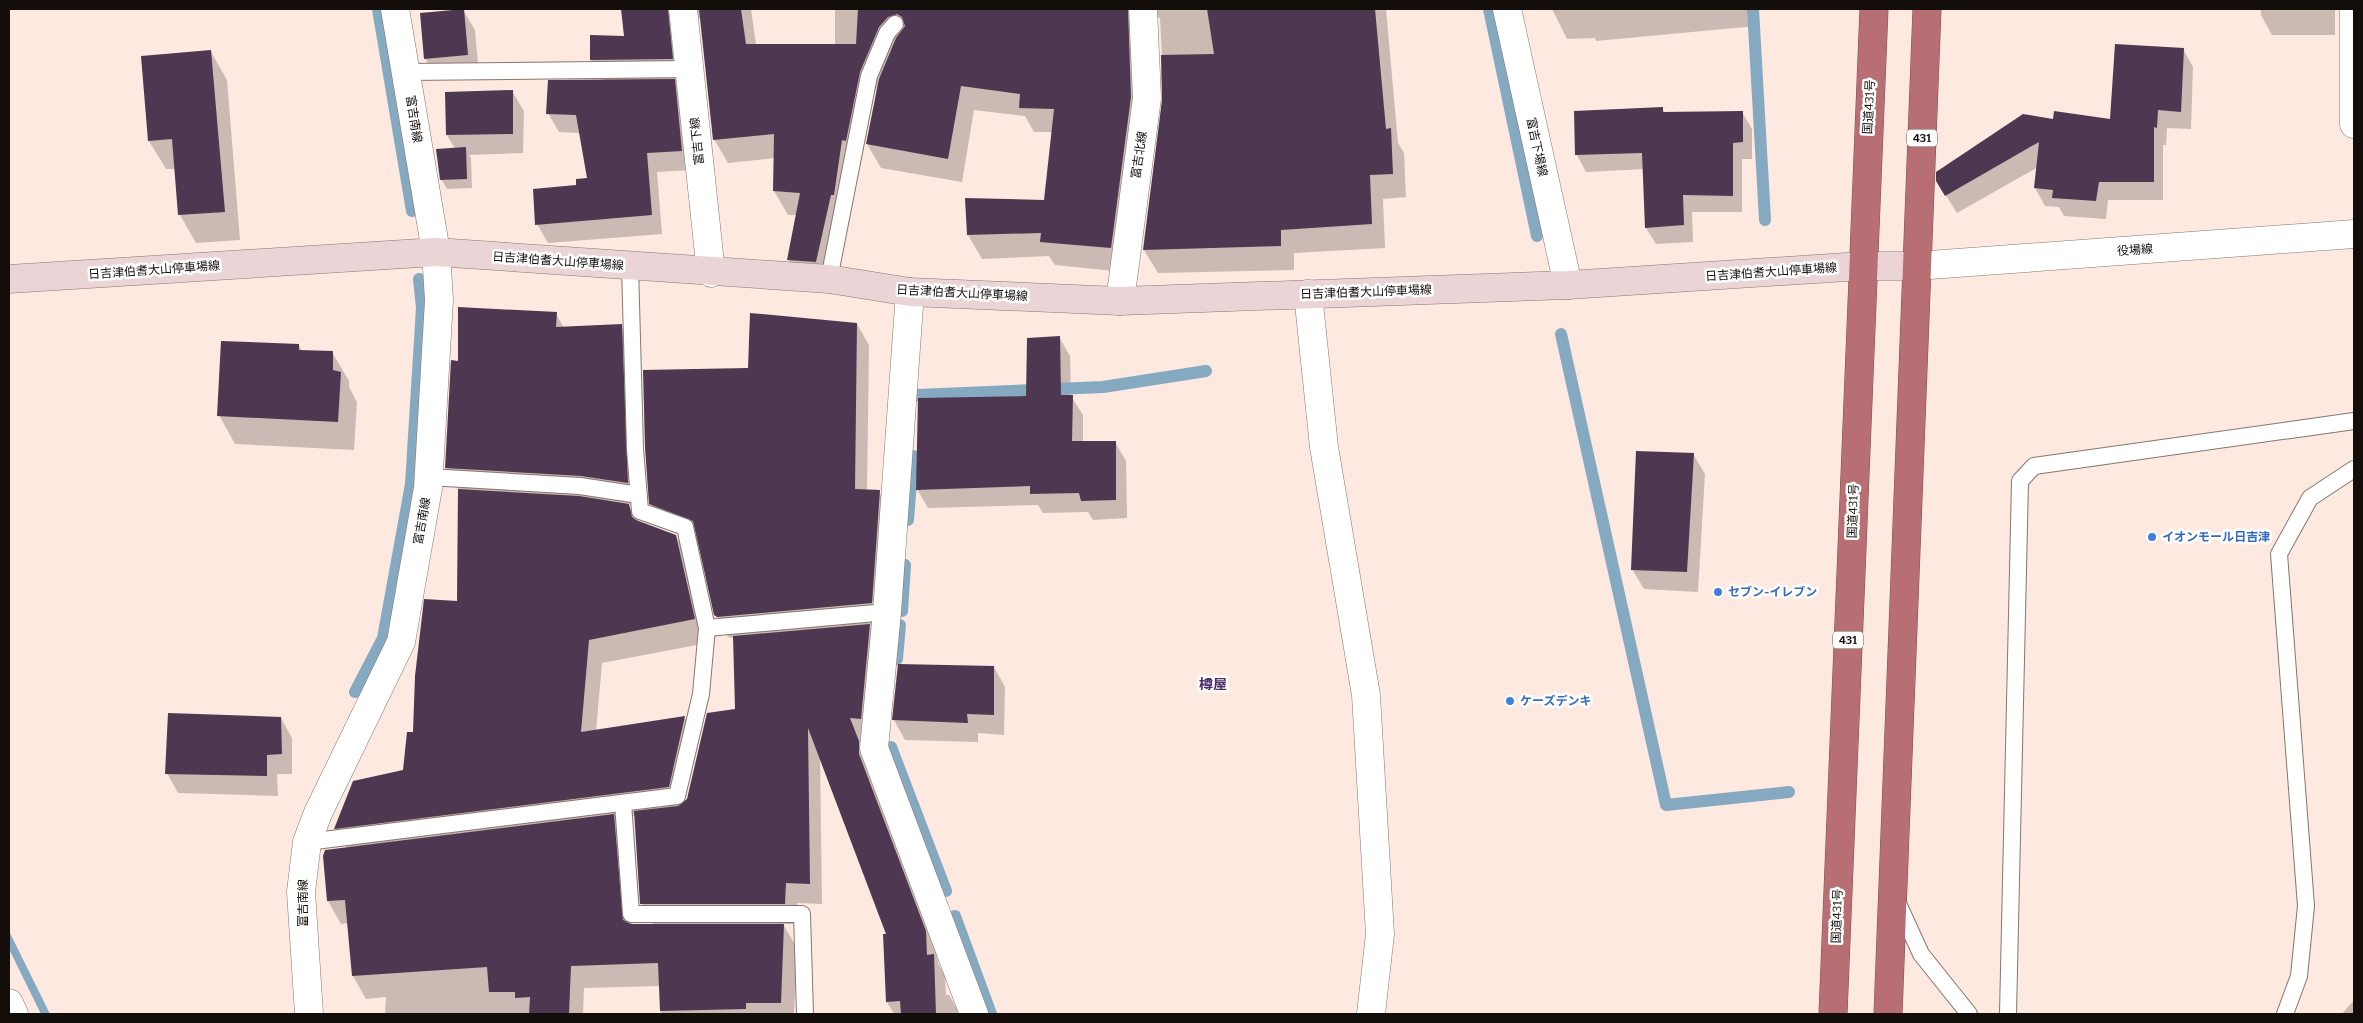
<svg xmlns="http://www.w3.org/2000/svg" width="2363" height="1023" font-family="Bitter,'Noto Sans JP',serif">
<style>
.water{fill:#85a9c0}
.shadow{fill:#0003;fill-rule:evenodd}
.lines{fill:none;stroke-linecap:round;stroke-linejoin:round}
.stream{stroke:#85a9c0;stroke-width:12}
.building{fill:#4e3750}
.lane-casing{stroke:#87766e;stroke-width:18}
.street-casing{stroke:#87766e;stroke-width:29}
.secondary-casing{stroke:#87766e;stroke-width:29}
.highway-casing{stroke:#7f4d4f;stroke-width:29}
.lane{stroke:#fff;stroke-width:16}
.street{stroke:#fff;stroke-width:28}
.secondary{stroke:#ead4d5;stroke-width:28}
.highway{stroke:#b86f73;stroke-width:28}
.shop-dot{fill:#3f7fe0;stroke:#fff;stroke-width:2}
.labels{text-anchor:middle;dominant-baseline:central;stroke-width:5;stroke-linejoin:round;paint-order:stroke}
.shield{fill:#fff;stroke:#5a5654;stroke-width:1}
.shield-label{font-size:11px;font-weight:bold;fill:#140e0b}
.street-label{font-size:12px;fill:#140e0b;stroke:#fff}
.shop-label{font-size:12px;font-weight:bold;fill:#366cbe;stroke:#fff;text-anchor:start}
.neighbourhood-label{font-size:14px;font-weight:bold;fill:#4a2e68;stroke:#fff}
</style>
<rect width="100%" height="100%" fill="#fde9e0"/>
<!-- water -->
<path class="water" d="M 9,931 L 50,1014 L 41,1014 L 9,949 Z"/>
<!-- shadow -->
<g class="shadow">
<path d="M 622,9 L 751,9 L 756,45 L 835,45 L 835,9 L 1386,9 L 1398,143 L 1404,153 L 1406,197 L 1383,199 L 1385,248 L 1294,253 L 1294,270 L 1158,273 L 1144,250 L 1164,98 L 1160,18 L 1157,17 L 1124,272 L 1055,265 L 1049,256 L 982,259 L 968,235 L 1045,201 L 1053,132 L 1034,132 L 1025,116 L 974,110 L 962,182 L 881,168 L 867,144 L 877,87 L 873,97 L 830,286 L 802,284 L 789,260 L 797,215 L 788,215 L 774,191 L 775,158 L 728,163 L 714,139 L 701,18 L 695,17 L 686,83 L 675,83 L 685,99 L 692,170 L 657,172 L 662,234 L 548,243 L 537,224 L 577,186 L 588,180 L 580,133 L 559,132 L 548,113 L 604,81 L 591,60 L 625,37 Z"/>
<path d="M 1552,9 L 1754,9 L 1756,26 L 1596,41 L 1595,38 L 1567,39 Z"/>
<path d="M 2261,9 L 2335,9 L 2335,35 L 2272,35 L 2261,15 Z"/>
<path d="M 463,10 L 475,30 L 479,75 L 437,78 L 425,58 Z"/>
<path d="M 2183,49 L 2193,67 L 2191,129 L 2167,128 L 2166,145 L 2163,145 L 2163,200 L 2108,200 L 2106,219 L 2064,216 L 2059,207 L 2045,206 L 2035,188 L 2038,167 L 1957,213 L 1937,181 L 2054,120 L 2111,121 Z"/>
<path d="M 211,52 L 227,80 L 240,240 L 196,243 L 180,215 L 176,169 L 166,169 L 149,141 Z"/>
<path d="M 512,91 L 524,111 L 523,153 L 469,155 L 471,158 L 472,188 L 447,189 L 441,179 L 455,149 L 447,135 L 446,93 Z"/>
<path d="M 1662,108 L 1665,113 L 1742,112 L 1752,129 L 1752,159 L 1742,159 L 1742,212 L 1692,212 L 1693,242 L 1656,244 L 1646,228 L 1644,169 L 1586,172 L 1577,155 Z"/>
<path d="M 556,314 L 564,328 L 621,326 L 634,348 L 640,505 L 628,504 L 639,522 L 676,536 L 689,560 L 707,643 L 602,663 L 596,731 L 685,718 L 698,741 L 684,803 L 688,800 L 736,710 L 734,638 L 728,637 L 716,615 L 698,539 L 663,525 L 651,503 L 749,369 L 857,324 L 869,345 L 867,491 L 879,492 L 892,513 L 884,625 L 870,626 L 881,645 L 872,739 L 861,739 L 937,953 L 938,963 L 945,976 L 946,995 L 949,995 L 960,1014 L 894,1014 L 887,1002 L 887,935 L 820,755 L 822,904 L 797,903 L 796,924 L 783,924 L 797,948 L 794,1014 L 661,1014 L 660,986 L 584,988 L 583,1014 L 385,1014 L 386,997 L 366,999 L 353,976 L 348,923 L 341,924 L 328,901 L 347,848 L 335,829 L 404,771 L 458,602 L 459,491 L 446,468 L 459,362 ZM 635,816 L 642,904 L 653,924 L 632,924 L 626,838 L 615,819 Z"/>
<path d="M 1059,337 L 1070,356 L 1071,396 L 1083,415 L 1083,443 L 1115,442 L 1126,461 L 1127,518 L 1093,520 L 1088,512 L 1043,513 L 1038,505 L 928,508 L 917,489 L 1028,397 Z"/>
<path d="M 299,345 L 302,351 L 332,352 L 349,381 L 349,387 L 357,402 L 354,450 L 235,444 L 219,415 Z"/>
<path d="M 1693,454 L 1705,474 L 1698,592 L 1644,589 L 1632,569 Z"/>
<path d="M 994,667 L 1005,687 L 1004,735 L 978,733 L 978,742 L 905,740 L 894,720 Z"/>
<path d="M 281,718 L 292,738 L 292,774 L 277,774 L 278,796 L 178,793 L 167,773 Z"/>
<path d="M 2354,1000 L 2354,1014 L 2342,1014 Z"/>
</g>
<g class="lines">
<!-- stream -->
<g class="stream">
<path d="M 378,9 L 412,211"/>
<path d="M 1489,9 L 1537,236"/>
<path d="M 1753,9 L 1765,220"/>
<path d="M 1561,334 L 1666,805 L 1789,792"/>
<path d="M 917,395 L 1103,387 L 1206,371"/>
<path d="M 908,520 L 913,456"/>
<path d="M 902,611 L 905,565"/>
<path d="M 897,659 L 900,625"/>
<path d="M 355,692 L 383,638 L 411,484 L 422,308 L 419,279"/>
<path d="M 891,747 L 946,891"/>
<path d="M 955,916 L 991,1014"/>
</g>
</g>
<!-- building -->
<g class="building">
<path d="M 464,9 L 468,55 L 424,59 L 420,13 Z"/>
<path d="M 621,9 L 668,9 L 673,59 L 590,60 L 590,35 L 624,36 Z"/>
<path d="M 699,9 L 741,9 L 746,44 L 856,44 L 858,9 L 1128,9 L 1131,97 L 1111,248 L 1040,242 L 1041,233 L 967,235 L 965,198 L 1044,200 L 1054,109 L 1019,108 L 1020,94 L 961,86 L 948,159 L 866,144 L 879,79 L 896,38 L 905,26 L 902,17 L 897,14 L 888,17 L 879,27 L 860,72 L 846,141 L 842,140 L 834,195 L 831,195 L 816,262 L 787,260 L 800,193 L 773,191 L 774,134 L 713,140 Z"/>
<path d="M 1207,9 L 1375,9 L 1386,129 L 1391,128 L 1393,174 L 1370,175 L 1372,224 L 1281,230 L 1281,246 L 1143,250 L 1162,100 L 1161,55 L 1214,54 Z"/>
<path d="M 2115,44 L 2184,48 L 2181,112 L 2158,110 L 2157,128 L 2154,127 L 2154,182 L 2099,182 L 2096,201 L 2052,198 L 2053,190 L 2034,188 L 2039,142 L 1945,196 L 1936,181 L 1936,172 L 2023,114 L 2053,119 L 2054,111 L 2110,119 Z"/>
<path d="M 211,50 L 225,212 L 178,215 L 172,139 L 148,141 L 141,56 Z"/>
<path d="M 675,79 L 682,151 L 647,153 L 652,215 L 535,225 L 533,189 L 576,185 L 576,179 L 587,178 L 576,115 L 546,114 L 548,80 Z"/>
<path d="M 513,90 L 513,134 L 446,135 L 445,92 Z"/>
<path d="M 1663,107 L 1663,112 L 1743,111 L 1743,142 L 1733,143 L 1733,196 L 1683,195 L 1684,225 L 1645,228 L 1642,153 L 1575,155 L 1574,111 Z"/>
<path d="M 466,147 L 467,179 L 440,180 L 436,149 Z"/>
<path d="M 458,307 L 557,312 L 556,327 L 622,324 L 628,483 L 581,476 L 445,468 L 451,360 L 458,361 Z"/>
<path d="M 750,313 L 857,323 L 855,489 L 880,490 L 872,603 L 717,617 L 714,615 L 693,521 L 649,504 L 645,448 L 643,370 L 748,368 Z"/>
<path d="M 1060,336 L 1061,395 L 1073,395 L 1072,441 L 1116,441 L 1116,500 L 1081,501 L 1079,493 L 1030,494 L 1030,486 L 916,490 L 918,398 L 1026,396 L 1027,338 Z"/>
<path d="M 221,341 L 299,344 L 299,350 L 333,351 L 333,370 L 341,372 L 338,422 L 217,416 Z"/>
<path d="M 1636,451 L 1694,453 L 1687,572 L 1631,570 Z"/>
<path d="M 458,489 L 579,496 L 629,504 L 632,517 L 636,520 L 676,535 L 695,619 L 589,640 L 581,732 L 685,716 L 669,787 L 334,829 L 353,781 L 403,770 L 407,732 L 413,732 L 415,676 L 424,599 L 457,601 Z"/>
<path d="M 870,624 L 861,719 L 850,718 L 859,741 L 859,754 L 926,931 L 927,955 L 934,954 L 936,1014 L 901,1014 L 900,1001 L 886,1002 L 883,934 L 886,934 L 808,728 L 810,884 L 786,883 L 785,904 L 640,904 L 634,811 L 678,806 L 687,799 L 707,713 L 735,709 L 733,636 Z"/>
<path d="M 898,664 L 994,666 L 994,715 L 967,714 L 968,723 L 892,720 Z"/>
<path d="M 168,713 L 281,717 L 282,754 L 267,755 L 267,776 L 165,774 Z"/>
<path d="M 614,814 L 623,920 L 631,924 L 784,924 L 781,1003 L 746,1003 L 746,1009 L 660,1011 L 658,963 L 571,966 L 569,1014 L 529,1014 L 530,997 L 515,998 L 515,992 L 489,992 L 487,967 L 352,976 L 345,900 L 327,901 L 323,856 L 325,850 Z"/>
</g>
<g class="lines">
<!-- lane casing -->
<g class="lane-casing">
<g id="lane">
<path d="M 406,72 L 689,69"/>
<path d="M 829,279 L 869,76 L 887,33 L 895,24"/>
<path d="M 428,477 L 580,486 L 639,495"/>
<path d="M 707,628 L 887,612"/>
<path d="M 623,803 L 631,914 L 802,914 L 805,1014"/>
<path d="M 307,842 L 677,796 L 701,694 L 707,628 L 685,527 L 640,511 L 635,449 L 630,266"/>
<path d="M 1896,899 L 1921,954 L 1969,1014"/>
<path d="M 2008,1014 L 2020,481 L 2034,466 L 2354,421"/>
<path d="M 2285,1014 L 2299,976 L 2306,906 L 2279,554 L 2310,498 L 2354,469"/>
</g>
</g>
<!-- street casing -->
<g class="street-casing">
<g id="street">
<path d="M 683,9 L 711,273"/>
<path d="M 1507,9 L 1568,285"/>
<path d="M 2354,9 L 2354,124"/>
<path d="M 1916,266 L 2354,234"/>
<path d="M 910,292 L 887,612 L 874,748 L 974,1014"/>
<path d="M 1308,294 L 1324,447 L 1366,695 L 1380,934 L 1371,1014"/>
<path d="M 1120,301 L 1147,98 L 1143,9"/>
<path d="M 9,1003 L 14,1014"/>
<path d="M 309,1014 L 301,892 L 307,842 L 318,813 L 401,642 L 428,488 L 439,300 L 436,252 L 395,9"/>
</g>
</g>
<!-- secondary casing -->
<g class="secondary-casing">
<path id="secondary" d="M 9,279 L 436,252 L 829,279 L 910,292 L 1120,301 L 1568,285 L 1862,266 L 1916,266"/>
</g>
<!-- highway casing -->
<g class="highway-casing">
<g id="highway">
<path d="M 1833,1014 L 1874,9"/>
<path d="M 1888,1014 L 1927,9"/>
</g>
</g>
<!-- lane -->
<use href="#lane" class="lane"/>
<!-- street -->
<use href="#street" class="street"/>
<!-- secondary -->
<use href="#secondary" class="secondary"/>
<!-- highway -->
<use href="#highway" class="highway"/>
</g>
<!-- markers -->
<g class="shop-dot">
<circle cx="2152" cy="537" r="5"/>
<circle cx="1718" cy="592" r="5"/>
<circle cx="1510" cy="701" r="5"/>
</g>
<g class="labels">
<!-- shield labels -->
<g class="shield">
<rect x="1907" y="129.5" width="30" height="17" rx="4"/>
<rect x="1833" y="631.5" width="30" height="17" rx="4"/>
</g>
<g class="shield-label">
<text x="1922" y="138">431</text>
<text x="1848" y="640">431</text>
</g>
<!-- street labels -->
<g class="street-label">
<text transform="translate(1869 107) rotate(-87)">国道431号</text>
<text transform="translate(414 119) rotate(81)">富吉南線</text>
<text transform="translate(697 141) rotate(-96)">富吉下線</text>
<text transform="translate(1537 147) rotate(78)">富吉下場線</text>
<text transform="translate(1139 155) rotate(-82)">富吉北線</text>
<text transform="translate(2135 250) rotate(-4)">役場線</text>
<text transform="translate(558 261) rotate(4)">日吉津伯耆大山停車場線</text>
<text transform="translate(154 270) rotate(-4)">日吉津伯耆大山停車場線</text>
<text transform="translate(1771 272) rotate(-4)">日吉津伯耆大山停車場線</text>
<text transform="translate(1366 292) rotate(-2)">日吉津伯耆大山停車場線</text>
<text transform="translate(962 293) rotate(3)">日吉津伯耆大山停車場線</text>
<text transform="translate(1853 511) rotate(-88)">国道431号</text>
<text transform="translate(422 521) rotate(-80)">富吉南線</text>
<text transform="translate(303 903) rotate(-90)">富吉南線</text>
<text transform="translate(1837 916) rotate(-88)">国道431号</text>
</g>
<!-- shop labels -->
<g class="shop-label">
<text x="2162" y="537">イオンモール日吉津</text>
<text x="1728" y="592">セブン-イレブン</text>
<text x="1520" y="701">ケーズデンキ</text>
</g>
<!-- neighbourhood labels -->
<g class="neighbourhood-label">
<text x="1213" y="684">樽屋</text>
</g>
</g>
<!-- border -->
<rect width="2363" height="1023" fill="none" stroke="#140e0b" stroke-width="20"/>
</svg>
